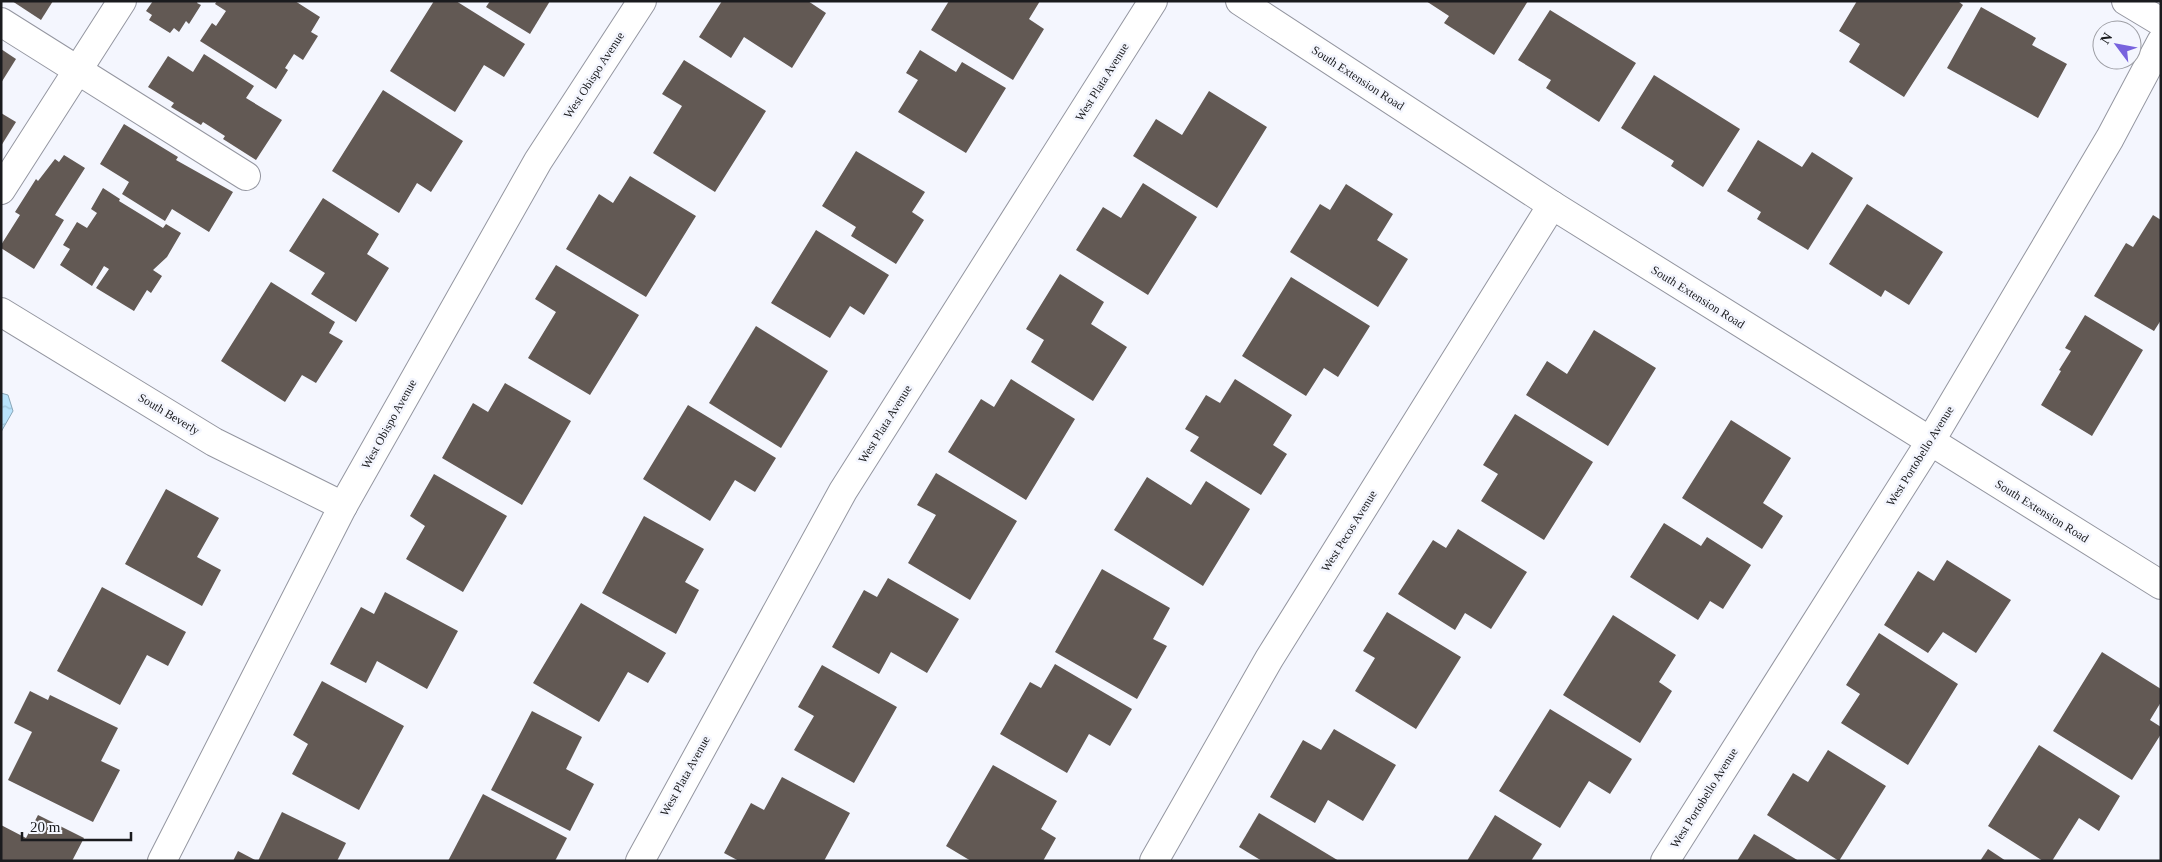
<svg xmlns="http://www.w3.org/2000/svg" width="2162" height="862" font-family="'Times New Roman',serif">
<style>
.water{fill:url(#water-ripples);stroke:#89a7b9}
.building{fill:#625954}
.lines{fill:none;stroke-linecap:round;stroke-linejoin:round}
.minor-casing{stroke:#9496a0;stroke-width:30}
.minor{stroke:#fff;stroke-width:28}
.labels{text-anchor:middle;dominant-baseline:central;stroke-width:5;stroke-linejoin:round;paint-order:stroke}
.street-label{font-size:12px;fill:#1a1b1e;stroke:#f4f6fe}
</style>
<defs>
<pattern id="water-ripples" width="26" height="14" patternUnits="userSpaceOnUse" patternTransform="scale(1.25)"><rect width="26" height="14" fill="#b9e3fc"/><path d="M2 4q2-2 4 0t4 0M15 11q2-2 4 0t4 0" fill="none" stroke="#9ec2d8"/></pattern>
</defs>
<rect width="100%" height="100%" fill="#f4f6fe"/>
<!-- water -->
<path class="water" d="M 1,393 L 8,395 L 13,411 L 1,432 Z"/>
<!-- building -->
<g class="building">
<path d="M 12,1 L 53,1 L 41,20 Z"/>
<path d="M 153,1 L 198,1 L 197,3 L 201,5 L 189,24 L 186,21 L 179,32 L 174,28 L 170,33 L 149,20 L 152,15 L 146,11 Z"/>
<path d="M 217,1 L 295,1 L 320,17 L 311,32 L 318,36 L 303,60 L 294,54 L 285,68 L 288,70 L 276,89 L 200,41 L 212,23 L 216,26 L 226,11 L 215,4 Z"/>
<path d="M 434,1 L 456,1 L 525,44 L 504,77 L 484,65 L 455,112 L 390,71 Z"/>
<path d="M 490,1 L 550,1 L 530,34 L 486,7 Z"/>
<path d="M 722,1 L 808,1 L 826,13 L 792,68 L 744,37 L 731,58 L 699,37 Z"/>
<path d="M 949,1 L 1040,1 L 1029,19 L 1044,29 L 1013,80 L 931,30 Z"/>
<path d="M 1426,1 L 1528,1 L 1494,55 L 1444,23 L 1449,16 Z"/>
<path d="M 1857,1 L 1958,1 L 1963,5 L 1904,97 L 1849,62 L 1860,44 L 1839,31 Z"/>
<path d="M 1981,7 L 2036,38 L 2032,45 L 2067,64 L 2038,118 L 1947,68 Z"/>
<path d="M 1550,10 L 1636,63 L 1599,122 L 1546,88 L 1551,80 L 1518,60 Z"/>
<path d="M 1,49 L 16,59 L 1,83 Z"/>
<path d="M 920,50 L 956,72 L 962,62 L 1006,88 L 966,153 L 898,112 L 918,80 L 906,73 Z"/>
<path d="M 204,54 L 254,86 L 246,98 L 282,120 L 256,160 L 223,139 L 225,136 L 203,122 L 201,125 L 171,107 L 174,103 L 148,87 L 168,56 L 193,72 Z"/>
<path d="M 684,60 L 766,111 L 715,192 L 653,153 L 682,106 L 662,94 Z"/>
<path d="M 1654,75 L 1740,129 L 1703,187 L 1671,166 L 1674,161 L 1621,128 Z"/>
<path d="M 383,90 L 463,141 L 431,192 L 417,183 L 399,213 L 332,171 Z"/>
<path d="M 1209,91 L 1267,127 L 1217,208 L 1133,156 L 1156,119 L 1182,135 Z"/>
<path d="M 1,113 L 16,122 L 1,146 Z"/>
<path d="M 124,124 L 178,157 L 176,160 L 233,192 L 209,232 L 172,209 L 165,221 L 122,194 L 129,182 L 100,164 Z"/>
<path d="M 1758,140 L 1802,167 L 1812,152 L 1853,178 L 1808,250 L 1757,219 L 1761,212 L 1727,191 Z"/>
<path d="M 856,151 L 925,192 L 912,212 L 924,220 L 896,264 L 851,236 L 856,227 L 822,206 Z"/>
<path d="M 64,155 L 85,168 L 55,215 L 64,220 L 34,269 L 1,248 L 1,245 L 20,215 L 15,212 L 36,179 L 38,181 L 55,159 L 59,162 Z"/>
<path d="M 630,176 L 696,216 L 646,297 L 566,249 L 599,194 L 613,203 Z"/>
<path d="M 1143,183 L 1197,217 L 1148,295 L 1076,250 L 1103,207 L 1121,218 Z"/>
<path d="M 1346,184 L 1393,214 L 1377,240 L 1408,259 L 1378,307 L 1290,252 L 1320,204 L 1330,210 Z"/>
<path d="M 103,188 L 120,199 L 119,201 L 163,228 L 166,224 L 181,233 L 167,257 L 153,270 L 162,276 L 151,293 L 147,290 L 134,311 L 96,288 L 109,269 L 104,266 L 92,286 L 60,265 L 70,249 L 63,245 L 77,222 L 87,228 L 97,213 L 91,209 Z"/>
<path d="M 323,198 L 379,234 L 367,254 L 389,268 L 356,322 L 311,294 L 325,273 L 289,251 Z"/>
<path d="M 1867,204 L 1943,252 L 1909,305 L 1885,290 L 1881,297 L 1829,264 Z"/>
<path d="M 2153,215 L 2161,220 L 2161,320 L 2154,331 L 2094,296 L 2126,243 L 2133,247 Z"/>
<path d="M 816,230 L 889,275 L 864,315 L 850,306 L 830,338 L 771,303 Z"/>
<path d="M 556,265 L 639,315 L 590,395 L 528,358 L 556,312 L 535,299 Z"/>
<path d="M 1060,274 L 1104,302 L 1091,324 L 1127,347 L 1093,401 L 1031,362 L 1044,340 L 1026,329 Z"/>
<path d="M 1291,277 L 1370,326 L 1338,377 L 1324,368 L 1306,396 L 1242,356 Z"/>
<path d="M 271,282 L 335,322 L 329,333 L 343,341 L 316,383 L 302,375 L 285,402 L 221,361 Z"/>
<path d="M 2085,315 L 2143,350 L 2092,436 L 2041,405 L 2061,371 L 2059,370 L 2071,351 L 2065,348 Z"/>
<path d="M 756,326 L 828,371 L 781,448 L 709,403 Z"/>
<path d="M 1594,330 L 1656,368 L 1608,446 L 1526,395 L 1547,361 L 1567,374 Z"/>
<path d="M 1011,379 L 1075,419 L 1026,500 L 948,452 L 981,399 L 994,407 Z"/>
<path d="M 1235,379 L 1292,415 L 1273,445 L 1287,454 L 1261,495 L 1190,451 L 1199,437 L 1185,429 L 1206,395 L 1220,403 Z"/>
<path d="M 505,383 L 571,421 L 522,505 L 442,458 L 473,403 L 488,412 Z"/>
<path d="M 688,405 L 776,458 L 755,492 L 735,480 L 710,521 L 643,479 Z"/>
<path d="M 1515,414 L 1593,462 L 1544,540 L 1481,501 L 1498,474 L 1483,465 Z"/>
<path d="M 1731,420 L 1791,458 L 1763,503 L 1783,516 L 1762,549 L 1682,498 Z"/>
<path d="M 936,473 L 1017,521 L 970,600 L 908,563 L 936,515 L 917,505 Z"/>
<path d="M 434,474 L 507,516 L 463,592 L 406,559 L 425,526 L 410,516 Z"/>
<path d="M 1147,477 L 1191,505 L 1206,481 L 1250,509 L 1203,586 L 1114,530 Z"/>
<path d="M 166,489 L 219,518 L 197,557 L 221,570 L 202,606 L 125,564 Z"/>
<path d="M 644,516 L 704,549 L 685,582 L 699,590 L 676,634 L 602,593 Z"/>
<path d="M 1664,523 L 1701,546 L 1707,537 L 1751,565 L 1723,609 L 1710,601 L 1698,620 L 1630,577 Z"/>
<path d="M 1458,529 L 1527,572 L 1491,629 L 1465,613 L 1455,630 L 1398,594 L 1433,540 L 1446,548 Z"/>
<path d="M 1947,560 L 2011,600 L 1976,653 L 1943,632 L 1928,653 L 1884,625 L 1918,571 L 1934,581 Z"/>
<path d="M 1102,569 L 1170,608 L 1153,639 L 1167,646 L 1137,699 L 1055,652 Z"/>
<path d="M 888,578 L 959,619 L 927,673 L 891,652 L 879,674 L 832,647 L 864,590 L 877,597 Z"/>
<path d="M 102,587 L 186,632 L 168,666 L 147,655 L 120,705 L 57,671 Z"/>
<path d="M 385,592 L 458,631 L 427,689 L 377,661 L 366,683 L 330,664 L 361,607 L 374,614 Z"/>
<path d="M 581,603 L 666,653 L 648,683 L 628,672 L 599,722 L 533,683 Z"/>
<path d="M 1387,612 L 1461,657 L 1416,729 L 1355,691 L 1375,658 L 1363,651 Z"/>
<path d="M 1613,615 L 1676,655 L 1659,682 L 1672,691 L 1640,743 L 1563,695 Z"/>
<path d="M 1879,633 L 1958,684 L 1908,765 L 1841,723 L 1860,694 L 1846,685 Z"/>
<path d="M 2102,652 L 2161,689 L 2161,702 L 2150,720 L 2161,727 L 2161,734 L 2132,780 L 2053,731 Z"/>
<path d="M 1055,664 L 1132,709 L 1110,746 L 1089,734 L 1067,773 L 1000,734 L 1030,682 L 1041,688 Z"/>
<path d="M 822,665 L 897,707 L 854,783 L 794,750 L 814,716 L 798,707 Z"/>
<path d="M 322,681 L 404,726 L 359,810 L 292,774 L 308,744 L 293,735 Z"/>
<path d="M 30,691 L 48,700 L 50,695 L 118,728 L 101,761 L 120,770 L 93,822 L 8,780 L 32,732 L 14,723 Z"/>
<path d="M 1550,709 L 1632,759 L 1610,794 L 1589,781 L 1560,828 L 1499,791 Z"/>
<path d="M 532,711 L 582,737 L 566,769 L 594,784 L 570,831 L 491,790 Z"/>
<path d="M 1334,729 L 1396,765 L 1363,821 L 1328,800 L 1315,823 L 1270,797 L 1303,740 L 1321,750 Z"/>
<path d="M 2039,745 L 2120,796 L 2099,831 L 2079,818 L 2052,861 L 2043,861 L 1988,826 Z"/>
<path d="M 1828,750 L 1886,786 L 1839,861 L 1767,815 L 1793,773 L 1808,782 Z"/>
<path d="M 993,765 L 1057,801 L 1041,829 L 1056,838 L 1043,861 L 971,861 L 946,846 Z"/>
<path d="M 782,777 L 850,813 L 824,861 L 739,861 L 724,853 L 751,803 L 764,810 Z"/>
<path d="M 483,794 L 567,838 L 555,861 L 448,861 Z"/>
<path d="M 282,812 L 346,843 L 337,861 L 258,861 Z"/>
<path d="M 1259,813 L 1339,861 L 1262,861 L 1239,847 Z"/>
<path d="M 38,815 L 84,838 L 72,861 L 1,861 L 1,825 L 26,838 Z"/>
<path d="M 1495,815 L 1542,844 L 1531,861 L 1467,861 Z"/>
<path d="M 1754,834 L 1799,861 L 1737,861 Z"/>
<path d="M 1988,849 L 2006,861 L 1980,861 Z"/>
<path d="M 238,851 L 257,861 L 233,861 Z"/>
</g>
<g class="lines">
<!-- minor casing -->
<g class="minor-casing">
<g id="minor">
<path d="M 1240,1 L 1552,205 L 2161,585"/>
<path d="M 2126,1 L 2161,22"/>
<path d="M 1,22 L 246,176"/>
<path d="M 1,190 L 122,1"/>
<path d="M 1,312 L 214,442 L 343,506"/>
<path d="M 162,861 L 343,506 L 538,161 L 642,1"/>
<path d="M 640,861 L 843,491 L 1153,1"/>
<path d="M 1154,861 L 1269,659 L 1552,205"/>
<path d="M 1665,861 L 1930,442 L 2110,138 L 2161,42"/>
</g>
</g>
<!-- minor -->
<use href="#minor" class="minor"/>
</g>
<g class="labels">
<!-- street labels -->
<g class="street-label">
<text transform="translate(594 75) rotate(-57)">West Obispo Avenue</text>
<text transform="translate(1358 78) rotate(33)">South Extension Road</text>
<text transform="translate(1102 82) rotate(-58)">West Plata Avenue</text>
<text transform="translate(1698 297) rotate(32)">South Extension Road</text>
<text transform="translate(169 414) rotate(31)">South Beverly</text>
<text transform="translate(389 424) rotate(-61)">West Obispo Avenue</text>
<text transform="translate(885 424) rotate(-58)">West Plata Avenue</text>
<text transform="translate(1920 456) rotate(-58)">West Portobello Avenue</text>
<text transform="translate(2042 511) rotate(32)">South Extension Road</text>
<text transform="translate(1349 531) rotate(-58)">West Pecos Avenue</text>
<text transform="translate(685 776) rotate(-61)">West Plata Avenue</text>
<text transform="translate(1704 798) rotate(-58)">West Portobello Avenue</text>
</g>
</g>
<!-- border -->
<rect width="2162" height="862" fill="none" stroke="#1a1b1e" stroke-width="5"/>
<!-- north arrow -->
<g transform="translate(2117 45) rotate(302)"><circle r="24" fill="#f4f6fe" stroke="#9d9ea4"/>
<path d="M0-4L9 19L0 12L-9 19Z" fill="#7863de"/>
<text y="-8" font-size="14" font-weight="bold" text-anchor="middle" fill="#1a1b1e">N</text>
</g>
<!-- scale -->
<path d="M22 832v8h109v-8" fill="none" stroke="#1a1b1e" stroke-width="2.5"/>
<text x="30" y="832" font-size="15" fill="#1a1b1e" stroke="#f4f6fe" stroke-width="4" paint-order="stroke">20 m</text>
</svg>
